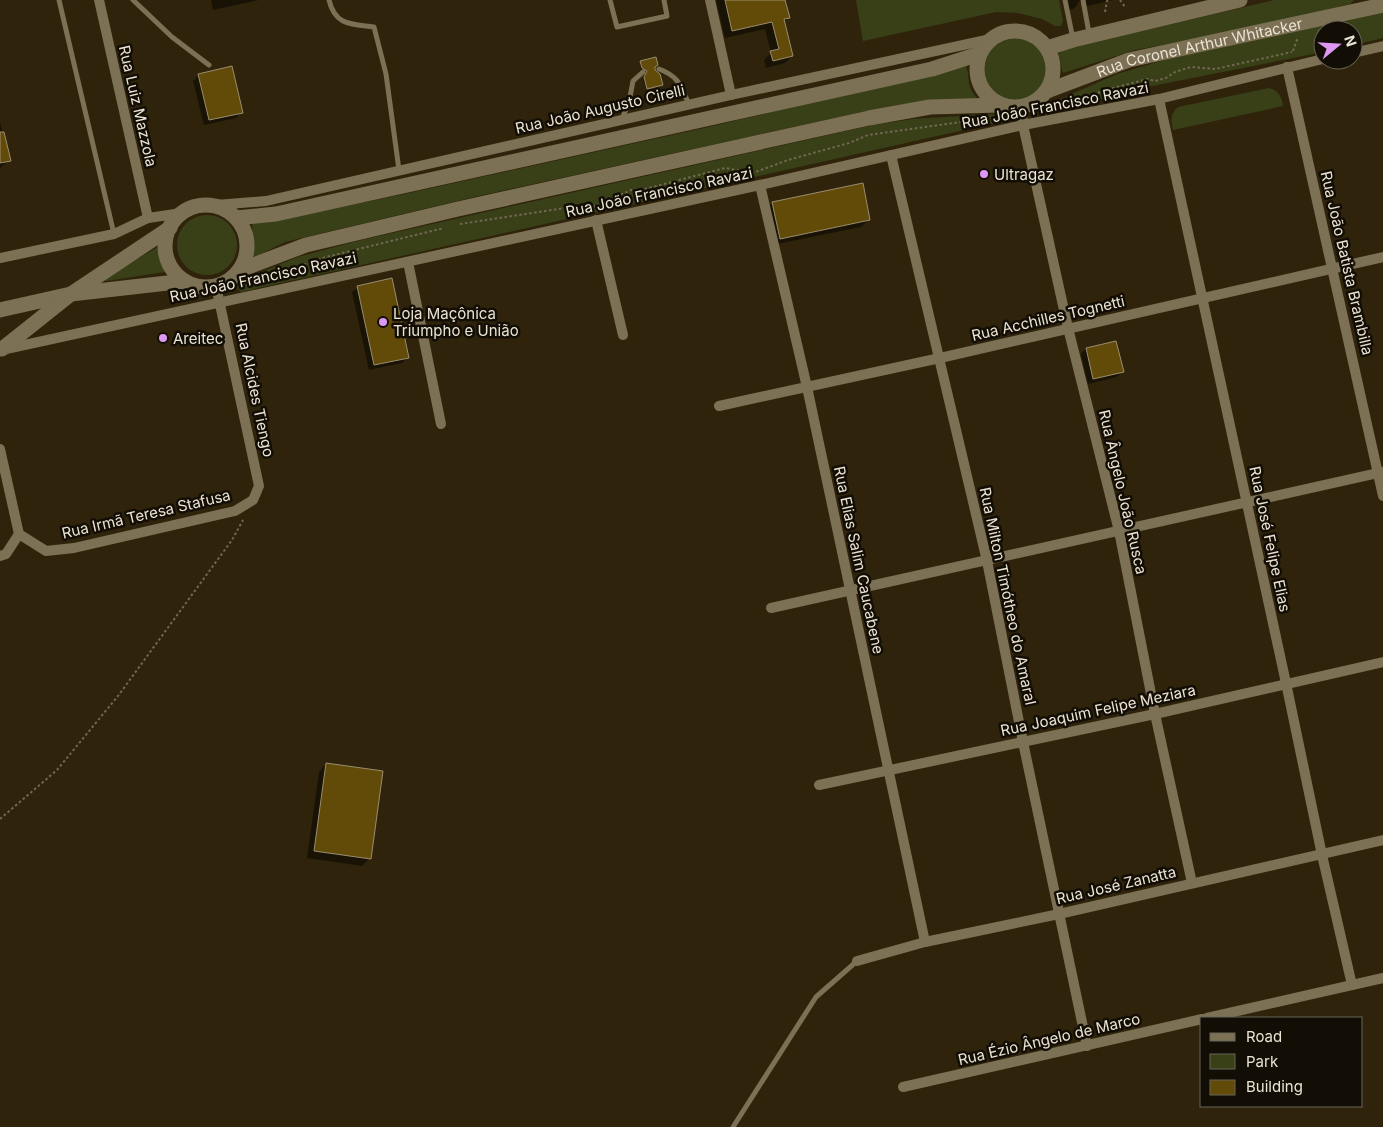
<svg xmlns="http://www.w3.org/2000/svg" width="1383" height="1127" font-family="Inter,sans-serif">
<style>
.green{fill:#394018}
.shadow{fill:#0007}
.building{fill:#624b08;stroke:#998d71}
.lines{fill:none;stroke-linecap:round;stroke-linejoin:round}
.path{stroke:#716852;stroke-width:2;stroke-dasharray:2.5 2.5;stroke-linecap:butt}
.service{stroke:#7c7055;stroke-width:5}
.minor{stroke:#7c7055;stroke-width:10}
.secondary{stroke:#7c7055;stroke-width:15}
.poi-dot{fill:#dd98f3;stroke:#130e05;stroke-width:2}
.labels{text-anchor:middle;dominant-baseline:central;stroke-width:5;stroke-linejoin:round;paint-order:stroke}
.street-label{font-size:15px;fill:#ebe4d5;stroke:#130e05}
.poi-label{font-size:15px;fill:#ebe4d5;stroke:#130e05;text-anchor:start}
</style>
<rect width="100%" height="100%" fill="#2f240b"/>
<!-- green -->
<g class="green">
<path d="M 1059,0 L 1063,21 L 1061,26 L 1055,26 L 1042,19 L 1018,13 L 996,12 L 863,41 L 856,0 Z"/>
<path d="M 1274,0 L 1354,0 L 1350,4 L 1272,24 L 1135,50 L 1063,73 L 1062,70 L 1058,51 Z"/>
<path d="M 1383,11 L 1383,38 L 1353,45 L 1353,30 L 1323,30 L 1323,52 L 1142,88 L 1066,109 L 1051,110 L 1049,106 L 1056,101 L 1117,74 L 1164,60 Z"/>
<circle cx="1014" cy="69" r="32"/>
<path d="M 966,66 C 971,81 965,84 977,98 L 974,100 L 866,111 L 474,197 L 285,242 L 255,257 L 253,256 L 252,223 L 262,223 L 386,198 L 713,126 Z"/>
<path d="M 1269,88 C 1279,91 1281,96 1283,106 L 1173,130 C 1171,120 1170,114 1178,107 Z"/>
<path d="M 993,114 L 996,118 L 995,123 L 241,292 L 237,288 L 242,280 L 298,257 L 357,241 L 873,125 L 913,119 Z"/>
<circle cx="207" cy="245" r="30"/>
<path d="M 158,247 L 165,272 L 106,281 L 105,278 Z"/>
</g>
<!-- shadow -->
<g class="shadow">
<path d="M 211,0 L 259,0 L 213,10 Z"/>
<path d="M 716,0 L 784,0 L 788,18 L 783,23 L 792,56 L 785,63 L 766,68 L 764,60 L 771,53 L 765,29 L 725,38 Z"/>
<path d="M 1064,0 L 1113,0 L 1083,7 L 1081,2 L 1078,1 L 1078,4 L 1073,9 L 1066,10 Z"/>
<path d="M 641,62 L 654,67 L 653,70 L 662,85 L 660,86 L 646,89 L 643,79 L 647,72 L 641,69 L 640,63 Z"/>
<path d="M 199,75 L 241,112 L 236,118 L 204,125 L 193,81 Z"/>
<path d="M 0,122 L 9,160 L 0,168 Z"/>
<path d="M 772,203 L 869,219 L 861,227 L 772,245 L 765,210 Z"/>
<path d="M 358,287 L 408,357 L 402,363 L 369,370 L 352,292 Z"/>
<path d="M 1086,349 L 1122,372 L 1117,377 L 1088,384 L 1081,354 Z"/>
<path d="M 326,764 L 370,858 L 362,866 L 307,858 L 319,772 Z"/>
</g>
<!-- building -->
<g class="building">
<path d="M 725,0 L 785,0 L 790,18 L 784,19 L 793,56 L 773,61 L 770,51 L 779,49 L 772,22 L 732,31 Z"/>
<path d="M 656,57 L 658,65 L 655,67 L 655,70 L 660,74 L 663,85 L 647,89 L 644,77 L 647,71 L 642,68 L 640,61 Z"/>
<path d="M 232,66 L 243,113 L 209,120 L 198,74 Z"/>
<path d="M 0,132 L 4,132 L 11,161 L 0,163 Z"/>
<path d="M 863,183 L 870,220 L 780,239 L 772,202 Z"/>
<path d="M 392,278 L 409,358 L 374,365 L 357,286 Z"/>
<path d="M 1116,341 L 1124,372 L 1093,379 L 1086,348 Z"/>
<path d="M 326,763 L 383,771 L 371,859 L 314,851 Z"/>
</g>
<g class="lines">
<!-- path -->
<g class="path">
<path d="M 1120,0 L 1125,7"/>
<path d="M 1105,12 L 1107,1 L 1110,0"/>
<path d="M 1293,51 L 1298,37"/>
<path d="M 1050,108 L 1117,87 L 1148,79 L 1155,81 L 1166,78 L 1175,72 L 1191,67 L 1215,69 L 1292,52"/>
<path d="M 460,224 L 565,208 L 589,209 L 631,190 L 645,189 L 725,168 L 753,173 L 788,160 L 849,143 L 868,135 L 975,120"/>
<path d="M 247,284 L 326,257 L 444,228"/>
<path d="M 0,819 L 57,770 L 118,696 L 232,540 L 243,520"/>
</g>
<!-- service -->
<g class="service">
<path d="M 59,0 L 114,234"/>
<path d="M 133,0 L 172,37 L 209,65"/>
<path d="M 329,0 C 335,26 352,24 374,27 L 386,74 L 399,170"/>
<path d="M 610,0 L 617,27 L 667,16 L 664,0"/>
<path d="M 1065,0 L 1073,39"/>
<path d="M 1083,0 L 1089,33"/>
<path d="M 659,69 C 680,77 680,86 689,104"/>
<path d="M 622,119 L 629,102 L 633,81 L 643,72"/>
<path d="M 733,1127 L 816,997 L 857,961"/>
</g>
<!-- minor -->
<g class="minor">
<path d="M 99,0 L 148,218"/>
<path d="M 710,0 L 731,95"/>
<path d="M 1353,53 L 1383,46"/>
<path d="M 1287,67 L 1383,496"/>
<path d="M 1159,99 L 1286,683 L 1322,855 L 1352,985"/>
<path d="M 1022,107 L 1023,125 L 1068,328 L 1119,531 L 1155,714 L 1192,883"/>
<path d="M 891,155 L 987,561 L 1023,742 L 1087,1046"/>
<path d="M 760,185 L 807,387 L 925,942"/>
<path d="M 216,205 L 266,201 L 731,95 L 991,39"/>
<path d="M 596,220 L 623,335"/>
<path d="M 0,258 L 114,234 L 148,218 L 182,213"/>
<path d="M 408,262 L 441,424"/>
<path d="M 6,349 L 760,185 L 1023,125 L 1159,99 L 1323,59"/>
<path d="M 719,406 L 940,358 L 1383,257"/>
<path d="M 0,449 L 19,534"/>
<path d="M 0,556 L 6,554 L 19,534 L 46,551 L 74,548 L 235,511 L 253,500 L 259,486 L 216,286"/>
<path d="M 771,608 L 1383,472"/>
<path d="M 819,785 L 1155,714 L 1383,662"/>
<path d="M 857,961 L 925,942 L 1059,914 L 1383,840"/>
<path d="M 1207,1018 L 1383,978"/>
<path d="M 903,1087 L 1202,1019"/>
</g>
<!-- secondary -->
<g class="secondary">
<circle cx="1015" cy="69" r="38"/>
<path d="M 1047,48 L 1073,40 L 1240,0"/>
<path id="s1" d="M 1047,91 L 1129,60 L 1383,5"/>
<circle cx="206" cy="246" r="41"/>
<path d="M 236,218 L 276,214 L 932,69 L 979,54"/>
<path d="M 240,270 L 306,245 L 458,209 L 869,118 L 930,107 L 999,105"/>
<path d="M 0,310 L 71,294 L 185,281"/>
<path d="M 2,349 L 71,294 L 170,228"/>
</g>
</g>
<!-- markers -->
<g class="poi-dot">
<circle cx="984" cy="174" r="5"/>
<circle cx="383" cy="322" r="5"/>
<circle cx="163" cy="338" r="5"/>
</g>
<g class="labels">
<!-- street labels -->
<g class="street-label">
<text stroke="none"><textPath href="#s1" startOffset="159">Rua Coronel Arthur Whitacker</textPath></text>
<text transform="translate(1055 105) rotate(-11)">Rua João Francisco Ravazi</text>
<text transform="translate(138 106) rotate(77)">Rua Luiz Mazzola</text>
<text transform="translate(600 109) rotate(-13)">Rua João Augusto Cirelli</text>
<text transform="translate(659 192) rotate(-12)">Rua João Francisco Ravazi</text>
<text transform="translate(1347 263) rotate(77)">Rua João Batista Brambilla</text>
<text transform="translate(263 277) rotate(-12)">Rua João Francisco Ravazi</text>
<text transform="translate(1048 318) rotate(-13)">Rua Acchilles Tognetti</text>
<text transform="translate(255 390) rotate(78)">Rua Alcides Tiengo</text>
<text transform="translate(1123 492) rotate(77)">Rua Ângelo João Rusca</text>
<text transform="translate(146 514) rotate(-13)">Rua Irmã Teresa Stafusa</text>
<text transform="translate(1270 539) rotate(78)">Rua José Felipe Elias</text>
<text transform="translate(859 560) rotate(78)">Rua Elias Salim Caucabene</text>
<text transform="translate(1008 596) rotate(78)">Rua Milton Timótheo do Amaral</text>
<text transform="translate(1098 710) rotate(-12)">Rua Joaquim Felipe Meziara</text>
<text transform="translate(1116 885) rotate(-13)">Rua José Zanatta</text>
<text transform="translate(1049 1039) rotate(-13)">Rua Ézio Ângelo de Marco</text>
</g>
<!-- poi labels -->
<g class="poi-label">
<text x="994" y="174">Ultragaz</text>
<text x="393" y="313">Loja Maçônica<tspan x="393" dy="17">Triumpho e União</tspan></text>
<text x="173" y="338">Areitec</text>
</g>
</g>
<!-- legend -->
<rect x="1200" y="1017" width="162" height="90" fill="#130e05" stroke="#696458"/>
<rect x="1210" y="1033" width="25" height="8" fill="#7c7055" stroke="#696458"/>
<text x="1246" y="1042" font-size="15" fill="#ebe4d5">Road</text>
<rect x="1210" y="1054" width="25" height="15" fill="#394018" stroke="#696458"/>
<text x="1246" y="1067" font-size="15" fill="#ebe4d5">Park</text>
<rect x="1210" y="1080" width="25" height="15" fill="#624b08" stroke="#696458"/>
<text x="1246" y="1092" font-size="15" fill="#ebe4d5">Building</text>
<!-- north arrow -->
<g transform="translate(1338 45) rotate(72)"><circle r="24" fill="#130e05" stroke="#696458"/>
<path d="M0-4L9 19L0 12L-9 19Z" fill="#dd98f3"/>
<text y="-8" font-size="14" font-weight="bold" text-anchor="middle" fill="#ebe4d5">N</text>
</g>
</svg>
